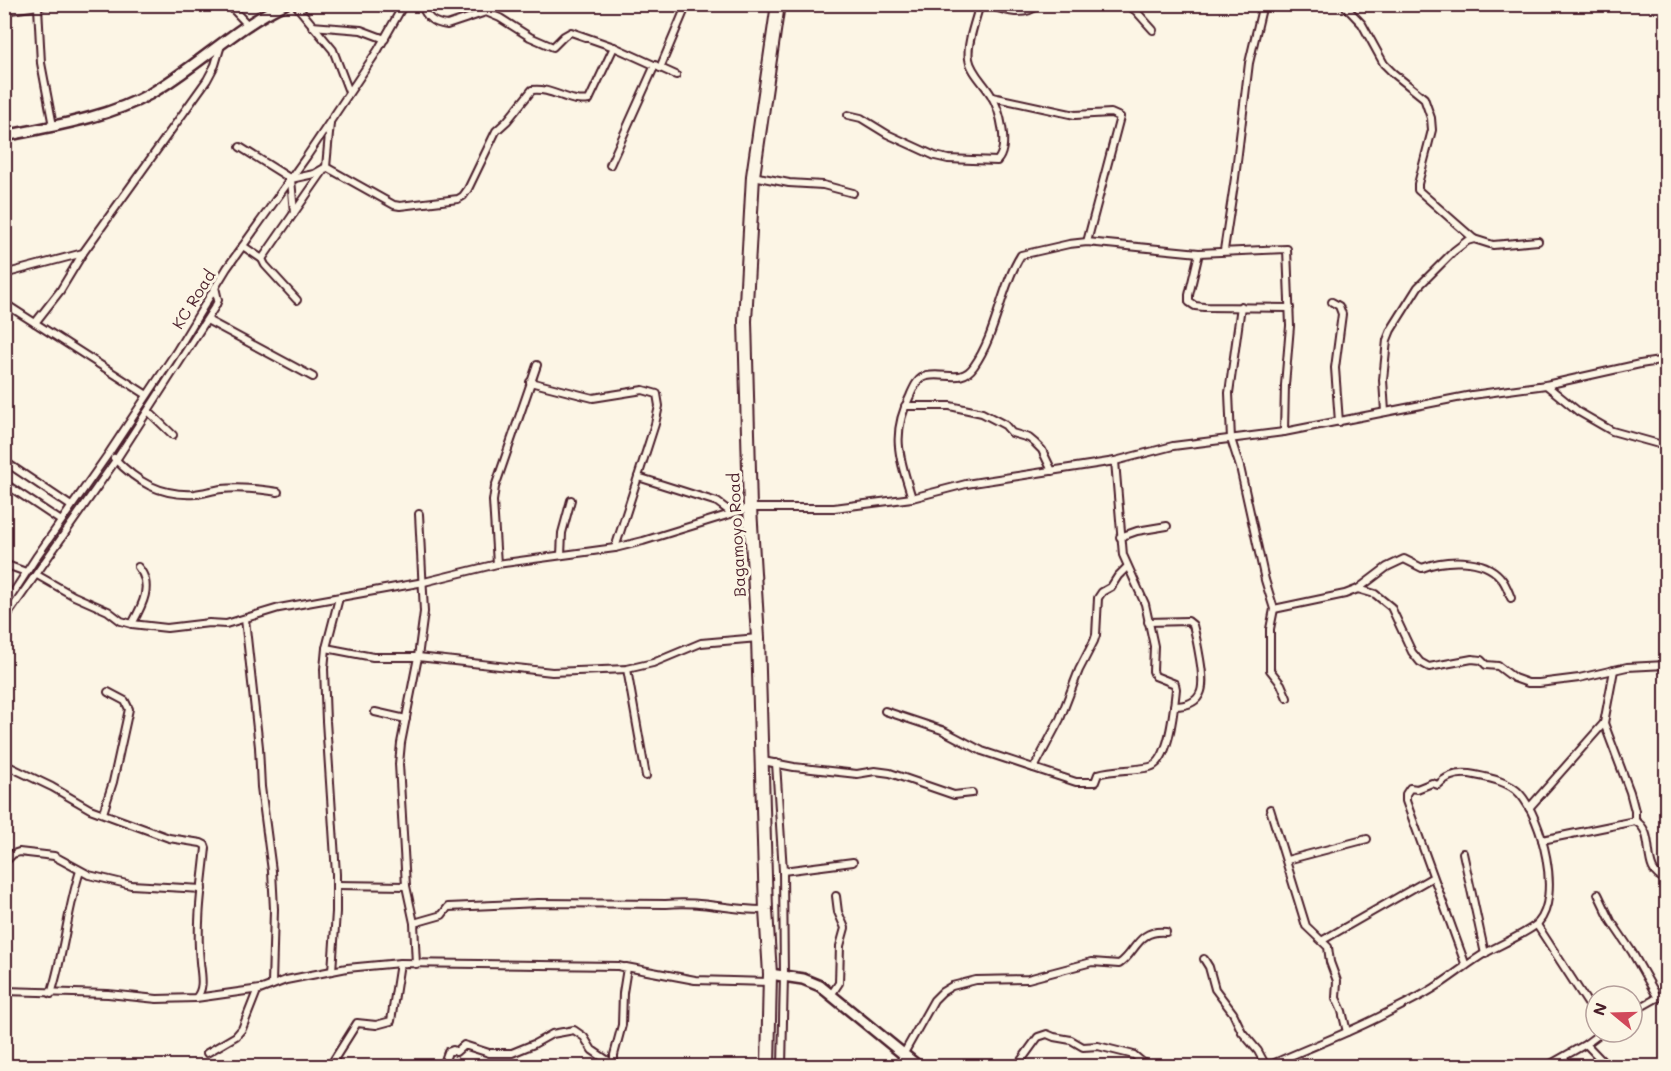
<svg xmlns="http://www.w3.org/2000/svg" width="1671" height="1071" font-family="Mali,sans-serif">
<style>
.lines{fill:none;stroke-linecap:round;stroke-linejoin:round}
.street-casing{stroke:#4a1f2b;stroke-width:10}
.secondary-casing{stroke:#4a1f2b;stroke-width:14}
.highway-casing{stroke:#4a1f2b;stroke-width:16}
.street{stroke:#fcf5e5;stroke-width:6}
.secondary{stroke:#fcf5e5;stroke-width:9}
.highway{stroke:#fcf5e5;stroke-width:12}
.labels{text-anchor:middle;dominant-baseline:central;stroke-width:6;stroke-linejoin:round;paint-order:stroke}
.street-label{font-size:16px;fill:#4a1f2b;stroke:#fcf5e5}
</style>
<rect width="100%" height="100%" fill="#fcf5e5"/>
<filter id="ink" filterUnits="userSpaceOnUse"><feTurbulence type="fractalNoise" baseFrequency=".0167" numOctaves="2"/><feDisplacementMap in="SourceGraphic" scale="12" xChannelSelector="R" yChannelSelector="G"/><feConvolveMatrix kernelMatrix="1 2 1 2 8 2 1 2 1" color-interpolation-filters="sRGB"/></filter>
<g filter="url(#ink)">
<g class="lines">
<!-- street casing -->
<g class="street-casing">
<g id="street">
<path d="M 228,4 L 248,25"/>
<path d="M 295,4 L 333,50 L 349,92"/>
<path d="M 421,4 C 427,18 432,23 447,25 L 486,12 L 500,18 L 530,37 L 553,47 L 564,36 L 571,32 L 614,47 L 676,75"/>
<path d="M 810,4 L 833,4"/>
<path d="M 987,4 C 1006,11 1023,18 1040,4"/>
<path d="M 1126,4 L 1136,11 L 1153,30"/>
<path d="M 1343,4 L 1362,24 L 1384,64 L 1393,73 L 1424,98 L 1431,118 L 1432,130 L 1418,184 L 1418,190 L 1474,239"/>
<path d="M 38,7 L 41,63 L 53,126"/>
<path d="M 4,11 L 52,4"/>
<path d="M 312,26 L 361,30 L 385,39"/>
<path d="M 660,68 L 687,4"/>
<path d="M 992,97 L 1075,115 L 1111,113 L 1120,117 L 1087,242"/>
<path d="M 848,115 L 861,118 L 887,134 L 935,156 L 948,159 L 997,161 C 1010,147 1000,110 991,95 C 984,83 971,72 969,59 C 966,45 976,19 980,4"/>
<path d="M 240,147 L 291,179 L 314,174 L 326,167 L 394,205 L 400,206 L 458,199 L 463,196 L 468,189 L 496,131 L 507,121 L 532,90 C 552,87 569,104 589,100 L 614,47"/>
<path d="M 610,165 L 655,65"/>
<path d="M 753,176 L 789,183 L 823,185 L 853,193"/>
<path d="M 291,179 L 294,213"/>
<path d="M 243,246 L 262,259 L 265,265 L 297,300"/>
<path d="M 1224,250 L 1235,178 L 1249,63 L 1263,4"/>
<path d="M 1199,253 L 1189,295 L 1189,302 L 1195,306 L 1204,307 L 1290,308"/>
<path d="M 262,259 L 326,167 L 330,123"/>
<path d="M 4,274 L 83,253"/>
<path d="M 1332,302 L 1339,306 L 1342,314 L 1335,368 L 1339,422"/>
<path d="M 4,303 L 147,395"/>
<path d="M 1241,306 L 1229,393 L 1231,439 L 1240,467 L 1265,580 L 1274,609 L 1270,629 L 1270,670 L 1281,684 L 1287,698"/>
<path d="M 207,320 L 313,377"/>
<path d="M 35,323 L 60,291 L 83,253 L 207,80 L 215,65 L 221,45"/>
<path d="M 530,382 L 593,398 L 643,390 L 657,394 L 659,406 L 655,424 L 615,548"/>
<path d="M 1546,385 L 1579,412 L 1612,431 L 1666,446"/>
<path d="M 905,406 L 950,406 L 982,413 L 1005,425 L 1012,433 L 1029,438 L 1035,443 L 1042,450 L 1052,471"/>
<path d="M 148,411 L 173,435"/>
<path d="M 1385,412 L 1383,380 L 1387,340 L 1391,330 L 1418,287 L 1454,251 L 1467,241 L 1474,239 L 1493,245 L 1538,241"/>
<path d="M 114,458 C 137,482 160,496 195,494 C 204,493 213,490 222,489 C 241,487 259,489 278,492"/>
<path d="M 4,461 L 71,506"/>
<path d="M 638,477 L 717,502 L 732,513"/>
<path d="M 4,483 L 61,521"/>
<path d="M 912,498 C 900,459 890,435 910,396 C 914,387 917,378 927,376 C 945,372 962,384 974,366 C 997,333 1000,289 1021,255 L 1069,244 L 1087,242 L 1199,253 L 1287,249 L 1290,326 L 1285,385 L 1284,432"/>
<path d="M 1120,537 L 1137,531 L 1167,526"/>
<path d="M 561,555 L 562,533 L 571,500"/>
<path d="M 4,564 L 26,572"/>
<path d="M 497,564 L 493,501 L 495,487 L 537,365"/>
<path d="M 37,575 L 74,596 L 108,611 L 121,621 L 132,624 L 167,628 L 209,623 L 226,624 L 279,608 L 424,582 L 497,564 L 615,548 L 643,541 L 750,508 L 834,508 L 912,498 L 966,484 L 1115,461 L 1173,446 L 1284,432 L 1472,395 L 1546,385 L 1640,364 L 1666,360"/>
<path d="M 1358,589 L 1375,594 L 1391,607 L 1412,652 L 1420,662 L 1429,667 L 1472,659 L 1481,660 L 1486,665 L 1498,666 L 1514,678 L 1528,683 L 1539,683 L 1579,678 L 1627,667 L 1666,665"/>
<path d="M 4,607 L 37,556 L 109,453 L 176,352 L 227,268 L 307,156 L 378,50 L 404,4"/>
<path d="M 1274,609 L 1345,594 L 1358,589 L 1387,567 L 1404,559 L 1422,568 C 1444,559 1483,557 1500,577 C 1506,583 1508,591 1511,598"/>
<path d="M 245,619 L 259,747 L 261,787 L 272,871 L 274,909 L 272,985"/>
<path d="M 4,620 L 116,460 L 216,305 L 218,300 L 215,287"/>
<path d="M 1148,622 L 1188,621 L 1193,625 C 1196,636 1198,647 1200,659 C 1204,683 1207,706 1174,706"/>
<path d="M 132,624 C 142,606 154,585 138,567"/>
<path d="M 326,648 L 373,657 L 418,657 L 552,672 L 627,669 L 653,663 L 701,643 L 758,638"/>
<path d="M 627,669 L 646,776"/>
<path d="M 885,711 L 942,730 L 982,751 L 1076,782 L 1095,782 L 1098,774 C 1114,769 1133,771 1150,767 C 1170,762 1174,707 1176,689 L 1175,684 L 1155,676 L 1153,671 L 1154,646 L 1145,604 L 1123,555 L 1115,461"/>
<path d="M 375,712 L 406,719"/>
<path d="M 1604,723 L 1630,792 L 1635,811 L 1635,821"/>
<path d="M 763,761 L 794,767 L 857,774 L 875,771 L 890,773 L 954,795 L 972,793"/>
<path d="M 776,763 L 783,871 L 784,975 L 782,1066"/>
<path d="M 4,764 L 52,787 L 90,809 L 169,838 L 201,843 L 205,845 L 206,848 C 202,886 196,924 200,962 C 201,975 205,988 196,998 L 157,999 L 108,994 L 4,991"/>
<path d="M 1034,768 L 1060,719 L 1079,670 L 1094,641 L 1096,635 L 1098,598 L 1102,592 L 1111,587 L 1118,576 L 1127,567"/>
<path d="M 1529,808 L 1604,723 L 1614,670"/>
<path d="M 1270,809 L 1306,926 L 1328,947 L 1330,962 L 1337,981 L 1336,998 L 1342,1011 L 1347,1032"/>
<path d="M 103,813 L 113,782 L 129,709 L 125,701 L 108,692"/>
<path d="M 1542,840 L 1635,821 C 1658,832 1639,873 1666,879"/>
<path d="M 1463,853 L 1485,954"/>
<path d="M 1287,860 L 1367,839"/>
<path d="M 4,863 L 13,854 L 19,852 L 54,856 L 89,875 L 131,885 L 202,889"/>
<path d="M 783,871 L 853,862"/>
<path d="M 336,885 L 406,886"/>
<path d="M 1598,894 L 1611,921 L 1632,952 L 1658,998"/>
<path d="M 414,923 L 442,915 L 448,907 L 538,903 L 666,904 C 701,900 731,911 766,910"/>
<path d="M 1537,925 L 1596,1016"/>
<path d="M 1323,940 L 1433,877"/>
<path d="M 1204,959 L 1209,967 L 1215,989 L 1233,1013 L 1242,1032 L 1258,1051 L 1266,1066"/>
<path d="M 416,964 L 414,923 L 406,886 L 399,764 L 401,743 L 418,657 L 424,612 L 419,514"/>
<path d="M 626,967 L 695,980 L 769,982"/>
<path d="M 332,971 L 336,912 L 336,874 L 326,721 L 324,669 L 326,648 L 339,598"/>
<path d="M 51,994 C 64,954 67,911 80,871"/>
<path d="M 831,995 L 839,983 L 840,946 L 845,928 L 838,912 L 836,896"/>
<path d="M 196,998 L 260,989"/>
<path d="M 1632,1012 L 1666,993"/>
<path d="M 1586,1044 L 1607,1066"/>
<path d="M 207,1053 L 236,1036 L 242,1029 L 257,991 L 286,980 L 347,968 L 400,963 L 618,966 L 627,968 L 623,993 L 622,1025 L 614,1055 L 614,1065 L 592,1050 L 584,1037 L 574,1030 L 552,1034 L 534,1044 L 512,1053 L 489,1053 L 464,1045 L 456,1052 L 453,1050 L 448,1052 L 443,1066"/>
<path d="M 330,1066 L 357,1023 L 376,1025 L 391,1021 L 400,963"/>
<path d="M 899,1066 L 903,1055 L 934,1000 L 942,992 L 952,986 L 976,980 L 1028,979 L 1092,962 L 1119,964 C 1136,953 1137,929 1166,932"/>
<path d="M 1017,1066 L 1038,1037 L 1047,1034 L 1054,1037 L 1071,1040 L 1083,1047 L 1098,1046 L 1134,1055 L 1147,1066"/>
<path d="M 1268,1066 C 1307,1048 1347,1034 1385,1014 C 1401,1006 1418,998 1434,988 C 1452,977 1468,963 1487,952 C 1498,946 1532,930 1538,923 C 1562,896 1542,819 1520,794 C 1510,782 1490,778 1475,775 C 1461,772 1448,774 1438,785 L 1432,783 L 1417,789 L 1410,788 L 1406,794 L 1406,801 L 1466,966"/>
<path d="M 1547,1066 L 1586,1044 L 1602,1032"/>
</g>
</g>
<!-- secondary casing -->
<g class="secondary-casing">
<g id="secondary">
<path d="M 4,136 C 53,126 107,118 150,94 C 197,67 235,27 285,4"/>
<path d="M 770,974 L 803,979 L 820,986 L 918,1066"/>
</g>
</g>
<!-- highway casing -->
<g class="highway-casing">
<path id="highway" d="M 768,1066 L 770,974 L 766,910 L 758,638 L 750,508 L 745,321 L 753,176 L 778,4"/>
</g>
<!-- street -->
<use href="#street" class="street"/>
<!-- secondary -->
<use href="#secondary" class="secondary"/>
<!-- highway -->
<use href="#highway" class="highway"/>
</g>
</g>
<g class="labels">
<!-- street labels -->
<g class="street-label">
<text transform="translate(193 299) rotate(-58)">KC Road</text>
<text transform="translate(736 535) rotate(-93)">Bagamoyo Road</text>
</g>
</g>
<!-- margin -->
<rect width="1671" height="1071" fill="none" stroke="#fcf5e5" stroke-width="24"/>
<rect x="12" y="12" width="1647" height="1047" fill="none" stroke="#4a1f2b" stroke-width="2" filter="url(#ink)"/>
<!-- north arrow -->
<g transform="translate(1614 1014) rotate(289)"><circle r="28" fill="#fcf5e5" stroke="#b59f9b" stroke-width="1.5"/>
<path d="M0-4.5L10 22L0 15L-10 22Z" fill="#d1495b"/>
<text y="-9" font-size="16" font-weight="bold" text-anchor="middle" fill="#4a1f2b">N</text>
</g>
</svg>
